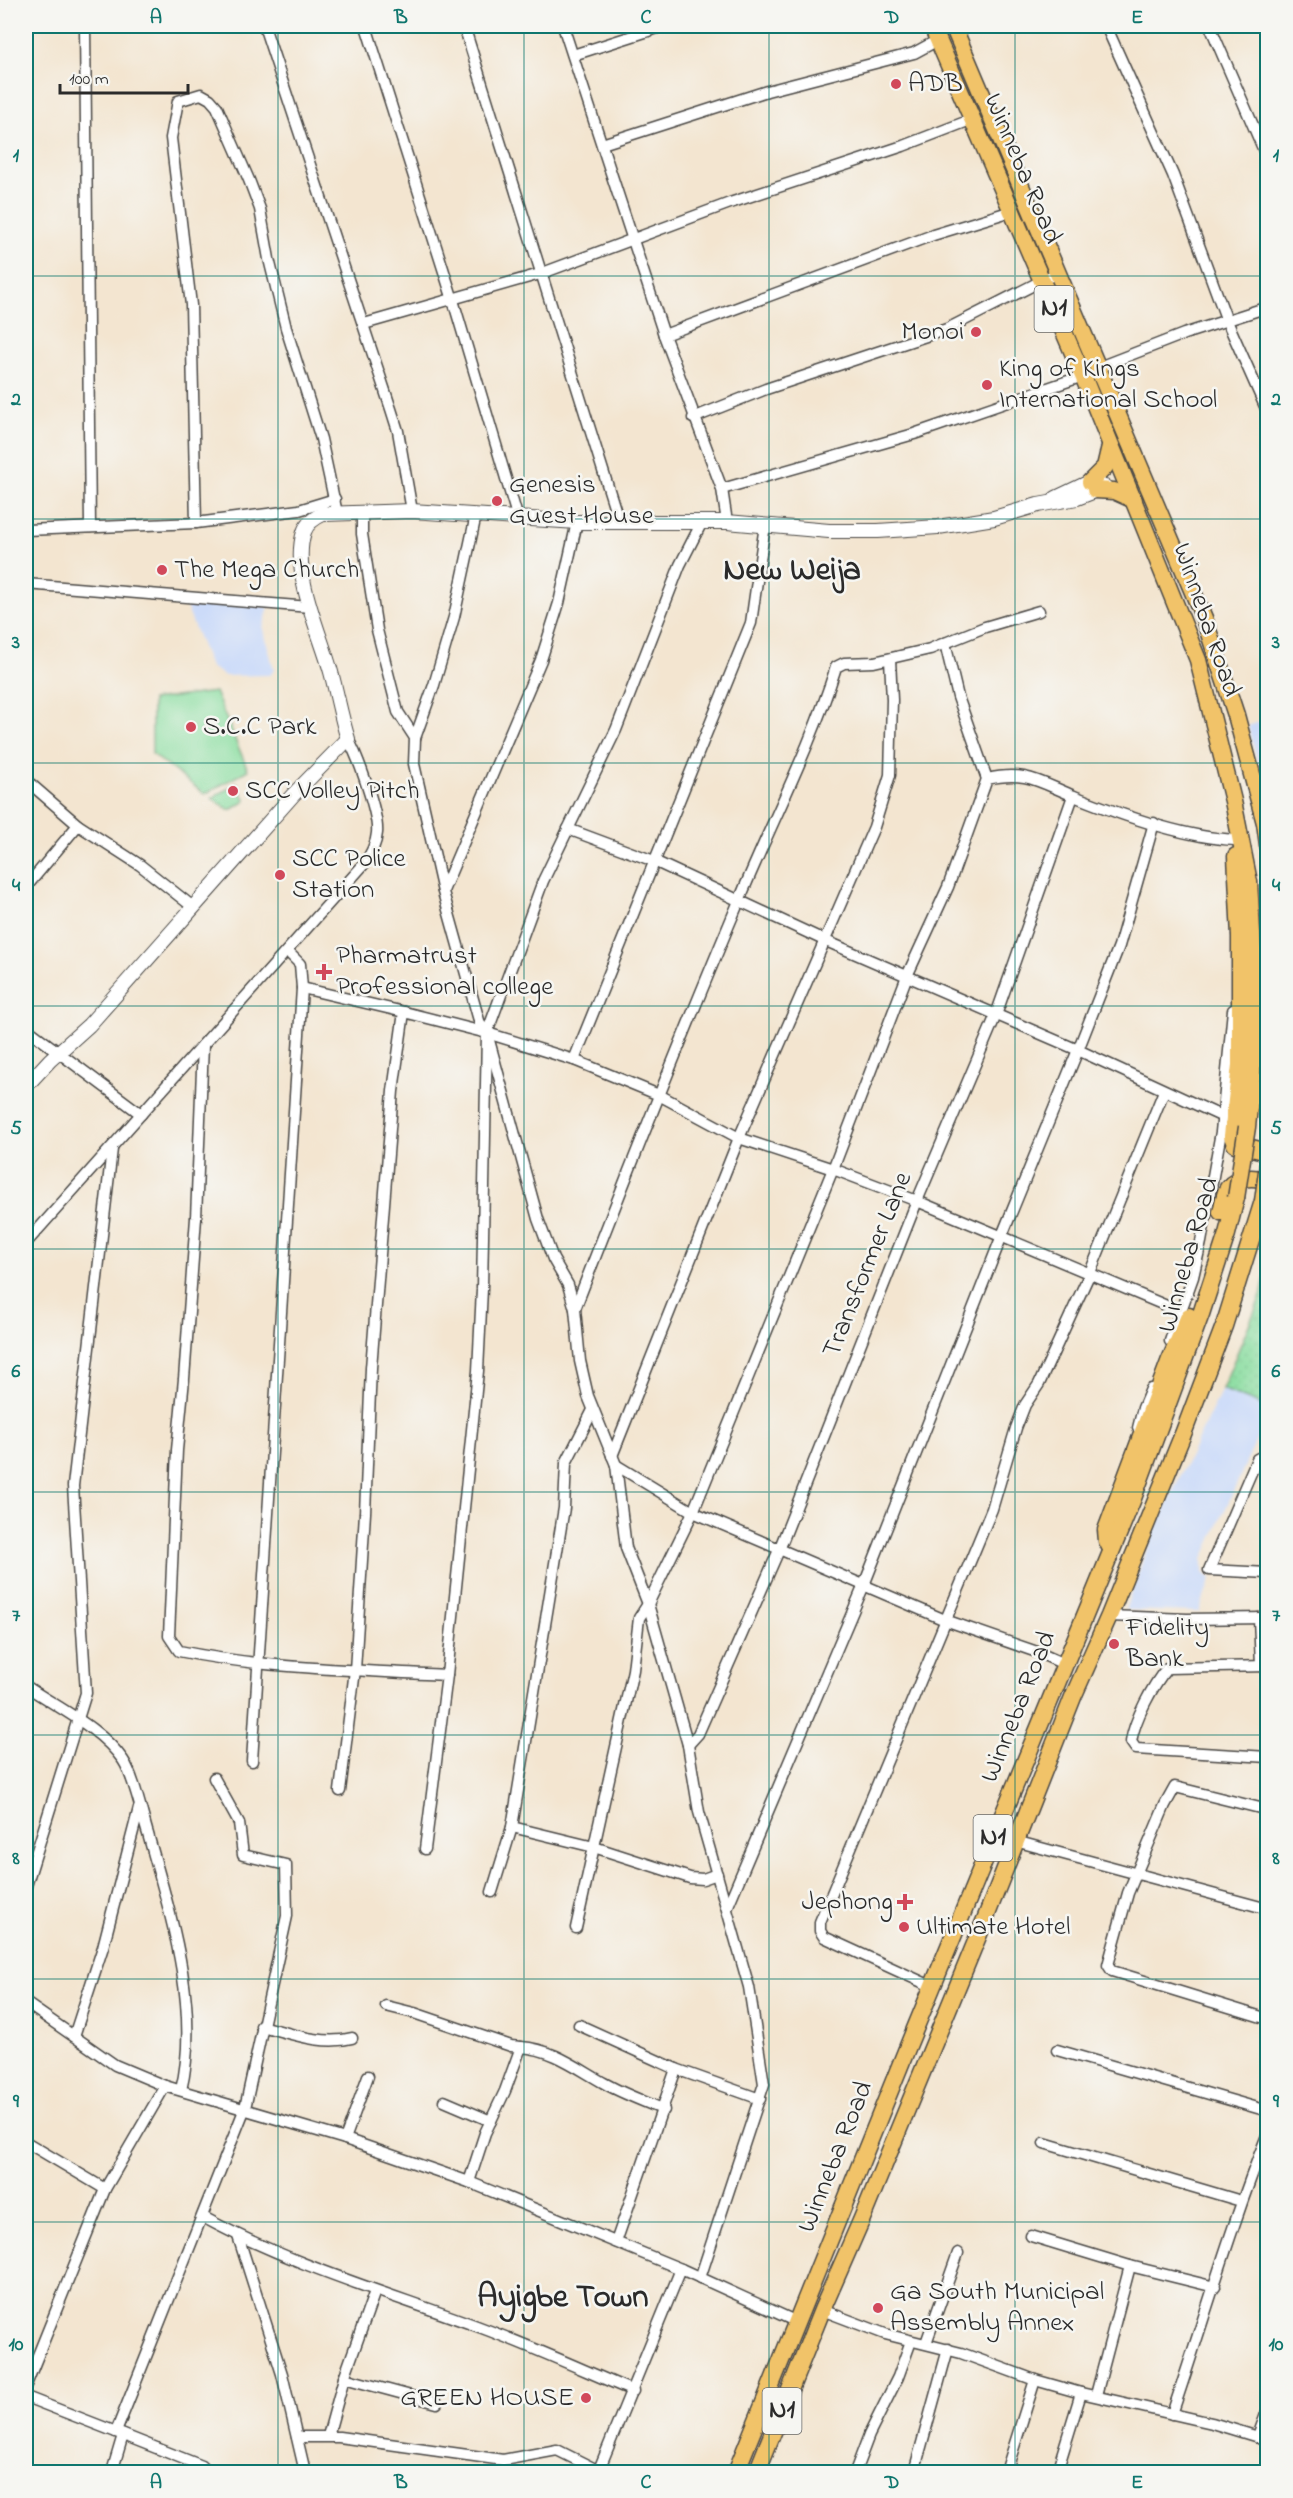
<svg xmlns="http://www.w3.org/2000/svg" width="1293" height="2498" font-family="'Indie Flower',sans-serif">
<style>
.built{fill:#ccdbf9}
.grass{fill:url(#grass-dots);stroke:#5a8465;stroke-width:1.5}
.garden{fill:#88dd9f;stroke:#5a8465;stroke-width:1.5}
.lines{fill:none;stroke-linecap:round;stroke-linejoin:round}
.minor-casing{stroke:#494744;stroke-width:13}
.tertiary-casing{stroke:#494744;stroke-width:16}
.trunk-casing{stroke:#494744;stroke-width:19}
.minor{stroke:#fff;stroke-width:10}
.tertiary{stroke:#fff;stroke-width:14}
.trunk{stroke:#f1c369;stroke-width:16}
.trunk-bridge-casing{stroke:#494744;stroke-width:19;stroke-linecap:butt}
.trunk-bridge{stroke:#f1c369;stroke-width:16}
.grid{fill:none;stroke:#0f766e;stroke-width:1.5;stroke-opacity:0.55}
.poi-dot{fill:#d1495b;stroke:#f6f6f2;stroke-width:2}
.labels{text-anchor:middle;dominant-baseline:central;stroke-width:5;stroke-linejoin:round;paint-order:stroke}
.shield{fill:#f6f6f2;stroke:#686867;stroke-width:1.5}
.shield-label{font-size:26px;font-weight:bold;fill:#2b2b2b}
.poi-label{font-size:27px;fill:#2b2b2b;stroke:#f6f6f2;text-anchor:start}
.street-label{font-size:27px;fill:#2b2b2b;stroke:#f6f6f2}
.district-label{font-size:33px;font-weight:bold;fill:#2b2b2b;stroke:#f6f6f2}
.neatline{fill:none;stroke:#0f766e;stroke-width:2}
.grid-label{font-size:20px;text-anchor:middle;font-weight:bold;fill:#0f766e}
</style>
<defs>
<pattern id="grass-dots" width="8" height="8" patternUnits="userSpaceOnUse" patternTransform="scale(1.5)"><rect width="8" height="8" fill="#88dd9f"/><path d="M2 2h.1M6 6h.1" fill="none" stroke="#76be89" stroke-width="1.8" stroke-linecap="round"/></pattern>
</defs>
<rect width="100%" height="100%" fill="#f6f6f2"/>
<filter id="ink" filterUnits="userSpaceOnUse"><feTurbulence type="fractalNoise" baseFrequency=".0167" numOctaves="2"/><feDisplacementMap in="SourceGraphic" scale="12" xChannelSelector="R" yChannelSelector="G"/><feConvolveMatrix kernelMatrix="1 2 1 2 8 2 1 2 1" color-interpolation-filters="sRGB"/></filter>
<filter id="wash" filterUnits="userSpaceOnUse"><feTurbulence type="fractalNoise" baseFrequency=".008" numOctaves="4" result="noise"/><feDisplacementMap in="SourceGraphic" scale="24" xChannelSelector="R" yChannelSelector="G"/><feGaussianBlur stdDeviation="1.35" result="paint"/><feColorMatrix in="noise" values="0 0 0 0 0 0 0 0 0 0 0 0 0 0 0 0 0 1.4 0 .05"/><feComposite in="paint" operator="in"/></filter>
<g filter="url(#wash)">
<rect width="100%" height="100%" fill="#f3e5d0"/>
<!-- built -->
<g class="built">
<path d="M 184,601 L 269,607 L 263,628 L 274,670 L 270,675 L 225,676 L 210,667 Z"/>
<path d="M 1267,719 L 1268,719 L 1267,799 L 1248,726 Z"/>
<path d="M 1222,1389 L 1267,1407 L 1267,1416 L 1203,1559 L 1203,1573 L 1211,1578 L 1199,1612 L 1125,1610 L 1153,1533 Z"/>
</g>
<!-- grass -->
<path class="grass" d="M 1267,1269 L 1268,1407 L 1267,1407 L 1222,1389 L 1261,1296 Z"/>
<!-- garden -->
<g class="garden">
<path d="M 215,692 L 248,770 L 205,794 L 152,754 L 152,700 Z"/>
<path d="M 237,783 L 246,801 L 230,810 L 212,798 Z"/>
</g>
</g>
<g filter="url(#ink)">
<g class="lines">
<!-- minor casing -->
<g class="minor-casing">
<g id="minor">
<path d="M 85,26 L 90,527"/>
<path d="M 264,26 L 391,409 L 398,431 L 412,511"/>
<path d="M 366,26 L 453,300 L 518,519"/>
<path d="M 464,26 L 619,522"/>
<path d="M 563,26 L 664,335 L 722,489 L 727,522"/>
<path d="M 1106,26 L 1173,175 L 1227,321 L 1268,413"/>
<path d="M 1210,26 L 1268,160"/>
<path d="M 573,55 L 664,26"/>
<path d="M 602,144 L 767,91 L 914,53 L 938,40"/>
<path d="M 364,324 L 540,274 L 730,203 L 903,146 L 973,119"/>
<path d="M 664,335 L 933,235 L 1012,211"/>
<path d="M 1099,367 L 1184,334 L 1268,307"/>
<path d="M 693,418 L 766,389 L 947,329 L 1057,273"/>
<path d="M 722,489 L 914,434 L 1083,376"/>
<path d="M 362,514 L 362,534 L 377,630 L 398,712 L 415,738 L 414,764 L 443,892 L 480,1024 L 487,1033 L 538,1219 L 553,1259 L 568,1285 L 575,1309 L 580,1361 L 588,1396 L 616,1465 L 626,1548 L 648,1604 L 688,1745 L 699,1812 L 749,1987 L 764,2084 L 700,2278"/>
<path d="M 196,523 L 191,305 L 171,138 L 178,101 L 201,94 L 210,99 L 217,107 L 249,180 L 260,209 L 269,259 L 286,328 L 321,439 L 337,513"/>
<path d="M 26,530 L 196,523 L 299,510 L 335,499"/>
<path d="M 26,584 L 310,607"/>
<path d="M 415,738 L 434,685 L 454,617 L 476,515"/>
<path d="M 987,779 C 1026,770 1039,782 1074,796 C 1121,815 1191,840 1242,840"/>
<path d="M 26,780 L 78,825 L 140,865 L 193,907"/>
<path d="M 568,829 L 654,861 L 826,941 L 1078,1050 L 1223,1117"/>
<path d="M 26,887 L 78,825"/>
<path d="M 443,891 L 541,660 L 559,603 L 577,522"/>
<path d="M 302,988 L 404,1012 L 393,1091 L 371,1368 L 365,1513 L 355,1670 L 340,1791"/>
<path d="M 404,1012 L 487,1033 L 574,1060 L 659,1095 L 739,1138 L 833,1169 L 917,1201 L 1181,1312"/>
<path d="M 26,1028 L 141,1114"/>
<path d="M 203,1045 L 196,1218 L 184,1379 L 177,1450 L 169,1636 L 179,1651 C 266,1669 358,1670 447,1675"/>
<path d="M 574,1060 L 751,623 L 765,525"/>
<path d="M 26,1243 L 365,863 C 371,853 376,845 377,833 C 379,815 358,756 348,739"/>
<path d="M 575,1309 C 628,1172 682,1036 739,901 C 771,823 811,747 836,667 L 844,663 L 874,662 L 930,649 L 985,627 L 1039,611"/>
<path d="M 1170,1341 L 1193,1277 L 1201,1242 L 1221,1132 L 1233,1010"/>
<path d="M 1138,1428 L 1143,1408 L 1151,1389"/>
<path d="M 612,1456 L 739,1138 L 874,827 L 890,775 L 892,700 L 890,659"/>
<path d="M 1268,1457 L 1263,1456 L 1257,1459 L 1209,1570 L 1268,1573"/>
<path d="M 616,1465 L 693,1512 L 945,1620 L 1037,1652 L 1064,1664"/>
<path d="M 1109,1616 L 1187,1619 L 1268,1618"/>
<path d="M 1259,1618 L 1261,1666"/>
<path d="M 1268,1666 L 1167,1668 C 1153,1685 1134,1720 1131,1742 L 1136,1749 L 1268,1757"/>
<path d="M 26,1686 C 58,1708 101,1728 123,1760 C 134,1776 142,1815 148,1834 C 170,1913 201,2008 181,2090"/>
<path d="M 688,1745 L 698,1734 L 779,1550 L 917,1201 L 996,1015 L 1073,796"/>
<path d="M 252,1761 L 302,988 L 300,964 L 287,951"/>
<path d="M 1268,1810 L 1175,1787 L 1165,1805 L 1128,1893 L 1108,1965 L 1112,1971 L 1268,2019"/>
<path d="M 512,1827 L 594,1847 L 690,1878 L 703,1879 L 717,1874"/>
<path d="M 1015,1841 L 1268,1909"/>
<path d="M 425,1849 L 447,1675 L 478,1371 L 482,1289 L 487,1033 L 543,881 L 616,730 L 680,565 L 702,522"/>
<path d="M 26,1886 L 86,1693 L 73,1486 L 112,1149"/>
<path d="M 492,1892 L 512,1827 L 564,1508 L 566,1463 L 593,1410"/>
<path d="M 727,1908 L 864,1585 L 1001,1238 L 1078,1050 L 1119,946 L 1154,823"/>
<path d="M 576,1928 L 633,1670 L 639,1618 L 648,1604 L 693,1512 L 833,1169 L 907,976 L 948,887 L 987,779 L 958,697 L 945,643"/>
<path d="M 933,1987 L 824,1937 L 820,1931 L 820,1922 L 992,1509 L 1016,1428 L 1025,1405 L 1039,1384 L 1089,1275 L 1164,1091"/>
<path d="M 26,2003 L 115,2065 L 165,2086 L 345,2139 L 469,2182 L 681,2269 L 797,2322"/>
<path d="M 386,2006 L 414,2013 L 511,2046 L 521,2047 L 505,2091 L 485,2133 L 469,2182"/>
<path d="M 579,2025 L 676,2069 L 616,2242"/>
<path d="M 261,2026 C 290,2033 322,2046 352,2038"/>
<path d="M 74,2036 L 103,1947 L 139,1808"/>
<path d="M 521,2047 C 553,2049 577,2068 604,2083 C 623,2094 644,2101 664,2110"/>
<path d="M 1057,2050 L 1268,2111"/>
<path d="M 676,2069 L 760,2099"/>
<path d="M 444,2101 L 491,2121"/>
<path d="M 345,2139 L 368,2076"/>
<path d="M 26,2142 L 105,2189"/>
<path d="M 1044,2143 L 1241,2201"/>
<path d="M 203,2217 C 291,2265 388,2293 482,2328 C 533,2347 583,2370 633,2391"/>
<path d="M 238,2236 L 282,2374 L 305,2472"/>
<path d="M 1031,2236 L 1130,2266 L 1215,2287"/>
<path d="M 822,2310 L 885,2334 L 961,2353 L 1035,2380 L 1081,2393 L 1212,2423 L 1268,2440"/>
<path d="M 926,2343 L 958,2253"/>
<path d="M 344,2378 L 437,2403"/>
<path d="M 26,2385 L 105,2189 L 165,2086"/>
<path d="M 1096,2395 L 1130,2266"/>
<path d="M 26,2397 L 116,2432 L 245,2108 L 287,1916 L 286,1865 L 243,1855 L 239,1823 L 214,1778"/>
<path d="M 1172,2414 C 1204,2320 1231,2225 1268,2133"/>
<path d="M 116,2432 L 202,2466 L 208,2472"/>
<path d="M 328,2436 L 344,2378 L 375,2291"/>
<path d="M 1258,2436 L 1268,2409"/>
<path d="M 297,2437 L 339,2437 L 503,2460 L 557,2450 L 599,2471"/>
<path d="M 112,2472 L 123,2435"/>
<path d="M 598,2472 L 681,2269"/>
<path d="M 855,2472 L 869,2435 L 898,2377 L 911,2341"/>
<path d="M 914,2472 L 948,2349"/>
<path d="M 1006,2472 L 1035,2380"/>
<path d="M 1061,2472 L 1059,2465 L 1081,2393"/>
</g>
</g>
<!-- tertiary casing -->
<g class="tertiary-casing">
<g id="tertiary">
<path d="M 1056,498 L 1098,478"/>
<path d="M 26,1086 L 50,1060 L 89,1025 L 293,795 L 348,739 C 341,717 337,694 331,672 C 320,632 291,573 304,532 C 307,523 314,518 323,514 L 412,511 L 577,522 L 727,522 L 829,531 L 878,531 L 938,527 L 994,518 L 1038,505 L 1077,498 L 1105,487"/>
</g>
</g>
<!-- trunk casing -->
<g class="trunk-casing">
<g id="trunk">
<path d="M 932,26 L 1083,376 L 1198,660 L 1233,801 L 1249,882 L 1253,950 L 1254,1022 L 1252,1078 L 1247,1127"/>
<path d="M 953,26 L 1204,618 L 1236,715 L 1265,823 L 1268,845"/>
<path d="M 1090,482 L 1105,467 L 1110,446"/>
<path d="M 1095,490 L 1114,491 L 1134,500"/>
<path d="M 1236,856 L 1240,937 L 1240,1065 L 1232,1136 L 1235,1144 L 1268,1152"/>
<path d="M 1221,1212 C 1223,1205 1224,1194 1228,1188 C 1236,1177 1257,1175 1268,1183"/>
<path d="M 1111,1549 L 1107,1541 L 1106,1530 L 1169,1362 L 1189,1316"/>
<path d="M 736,2472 L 908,2046 L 1132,1501 L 1201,1314 L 1227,1234 L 1236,1198"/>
<path d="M 757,2472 L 822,2310 L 861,2221 L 986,1917 L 1073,1697 L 1109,1616 L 1183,1434 L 1224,1326 L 1263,1201"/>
</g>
</g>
<!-- minor -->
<use href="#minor" class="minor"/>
<!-- tertiary -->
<use href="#tertiary" class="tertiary"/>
<!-- trunk -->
<use href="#trunk" class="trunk"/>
<!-- trunk-bridge casing -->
<g class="trunk-bridge-casing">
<g id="trunk-bridge">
<path d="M 1236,1198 L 1247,1127"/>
<path d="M 1263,1201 L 1268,1164"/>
</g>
</g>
<!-- trunk-bridge -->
<use href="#trunk-bridge" class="trunk-bridge"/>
</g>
</g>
<!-- grid -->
<path class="grid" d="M 278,26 L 278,2472M 524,26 L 524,2472M 769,26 L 769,2472M 1015,26 L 1015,2472M 26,276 L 1268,276M 26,519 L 1268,519M 26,763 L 1268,763M 26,1006 L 1268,1006M 26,1249 L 1268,1249M 26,1492 L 1268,1492M 26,1735 L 1268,1735M 26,1979 L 1268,1979M 26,2222 L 1268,2222"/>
<!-- markers -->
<g class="poi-dot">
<circle cx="896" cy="84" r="6"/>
<circle cx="976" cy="332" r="6"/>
<circle cx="987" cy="385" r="6"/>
<circle cx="497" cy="501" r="6"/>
<circle cx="162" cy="570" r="6"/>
<circle cx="191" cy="727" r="6"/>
<circle cx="233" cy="791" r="6"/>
<circle cx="280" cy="875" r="6"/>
<path d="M321 963h6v6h6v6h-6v6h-6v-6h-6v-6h6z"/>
<circle cx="1114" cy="1644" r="6"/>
<path d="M902 1893h6v6h6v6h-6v6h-6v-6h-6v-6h6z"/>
<circle cx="904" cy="1927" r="6"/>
<circle cx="878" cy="2308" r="6"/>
<circle cx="586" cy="2398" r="6"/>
</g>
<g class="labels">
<!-- shield labels -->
<g class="shield">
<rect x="1034.5" y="286" width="39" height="46" rx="4.5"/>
<rect x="973.5" y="1815" width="39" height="46" rx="4.5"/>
<rect x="762.5" y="2388" width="39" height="46" rx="4.5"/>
</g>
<g class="shield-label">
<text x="1054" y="309">N1</text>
<text x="993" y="1838">N1</text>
<text x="782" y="2411">N1</text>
</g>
<!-- poi labels -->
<g class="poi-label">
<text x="908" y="84">ADB</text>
<text x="964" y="332" text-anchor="end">Monoi</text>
<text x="999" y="369">King of Kings<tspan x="999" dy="31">International School</tspan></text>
<text x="509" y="485">Genesis<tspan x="509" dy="31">Guest House</tspan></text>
<text x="174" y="570">The Mega Church</text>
<text x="203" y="727">S.C.C Park</text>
<text x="245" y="791">SCC Volley Pitch</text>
<text x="292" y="859">SCC Police<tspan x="292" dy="31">Station</tspan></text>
<text x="336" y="956">Pharmatrust<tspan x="336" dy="31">Professional college</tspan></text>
<text x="1126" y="1628">Fidelity<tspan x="1126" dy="31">Bank</tspan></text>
<text x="893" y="1902" text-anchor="end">Jephong</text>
<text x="916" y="1927">Ultimate Hotel</text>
<text x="890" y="2292">Ga South Municipal<tspan x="890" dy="31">Assembly Annex</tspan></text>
<text x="574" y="2398" text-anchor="end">GREEN HOUSE</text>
</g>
<!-- street labels -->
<g class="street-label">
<text transform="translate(1022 169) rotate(67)">Winneba Road</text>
<text transform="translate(1206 620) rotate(71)">Winneba Road</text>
<text transform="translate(1189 1255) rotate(-74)">Winneba Road</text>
<text transform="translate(868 1265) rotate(-68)">Transformer Lane</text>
<text transform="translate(1019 1707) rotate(-68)">Winneba Road</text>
<text transform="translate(836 2157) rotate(-68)">Winneba Road</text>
</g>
<!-- district labels -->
<g class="district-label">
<text x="792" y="571">New Weija</text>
<text x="563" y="2298">Ayigbe Town</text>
</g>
</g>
<!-- margin -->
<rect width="1293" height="2498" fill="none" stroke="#f6f6f2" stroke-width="66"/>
<!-- scale -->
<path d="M60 84v9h128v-9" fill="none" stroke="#2b2b2b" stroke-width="3"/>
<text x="69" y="84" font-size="18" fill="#2b2b2b" stroke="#f6f6f2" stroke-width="4.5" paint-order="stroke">100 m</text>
<rect x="33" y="33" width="1227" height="2432" class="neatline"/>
<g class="grid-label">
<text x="156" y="23">A</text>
<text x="401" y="23">B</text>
<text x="646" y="23">C</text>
<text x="892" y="23">D</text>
<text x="1137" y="23">E</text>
<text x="16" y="161">1</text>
<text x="1276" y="161">1</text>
<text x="16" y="405">2</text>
<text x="1276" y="405">2</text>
<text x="16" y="648">3</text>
<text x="1276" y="648">3</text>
<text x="16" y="891">4</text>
<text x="1276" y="891">4</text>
<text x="16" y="1134">5</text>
<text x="1276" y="1134">5</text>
<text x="16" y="1377">6</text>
<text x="1276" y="1377">6</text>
<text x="16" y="1621">7</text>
<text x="1276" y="1621">7</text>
<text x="16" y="1864">8</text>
<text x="1276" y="1864">8</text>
<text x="16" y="2107">9</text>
<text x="1276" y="2107">9</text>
<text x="16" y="2350">10</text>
<text x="1276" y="2350">10</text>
<text x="156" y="2488">A</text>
<text x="401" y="2488">B</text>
<text x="646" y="2488">C</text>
<text x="892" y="2488">D</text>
<text x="1137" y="2488">E</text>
</g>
</svg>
